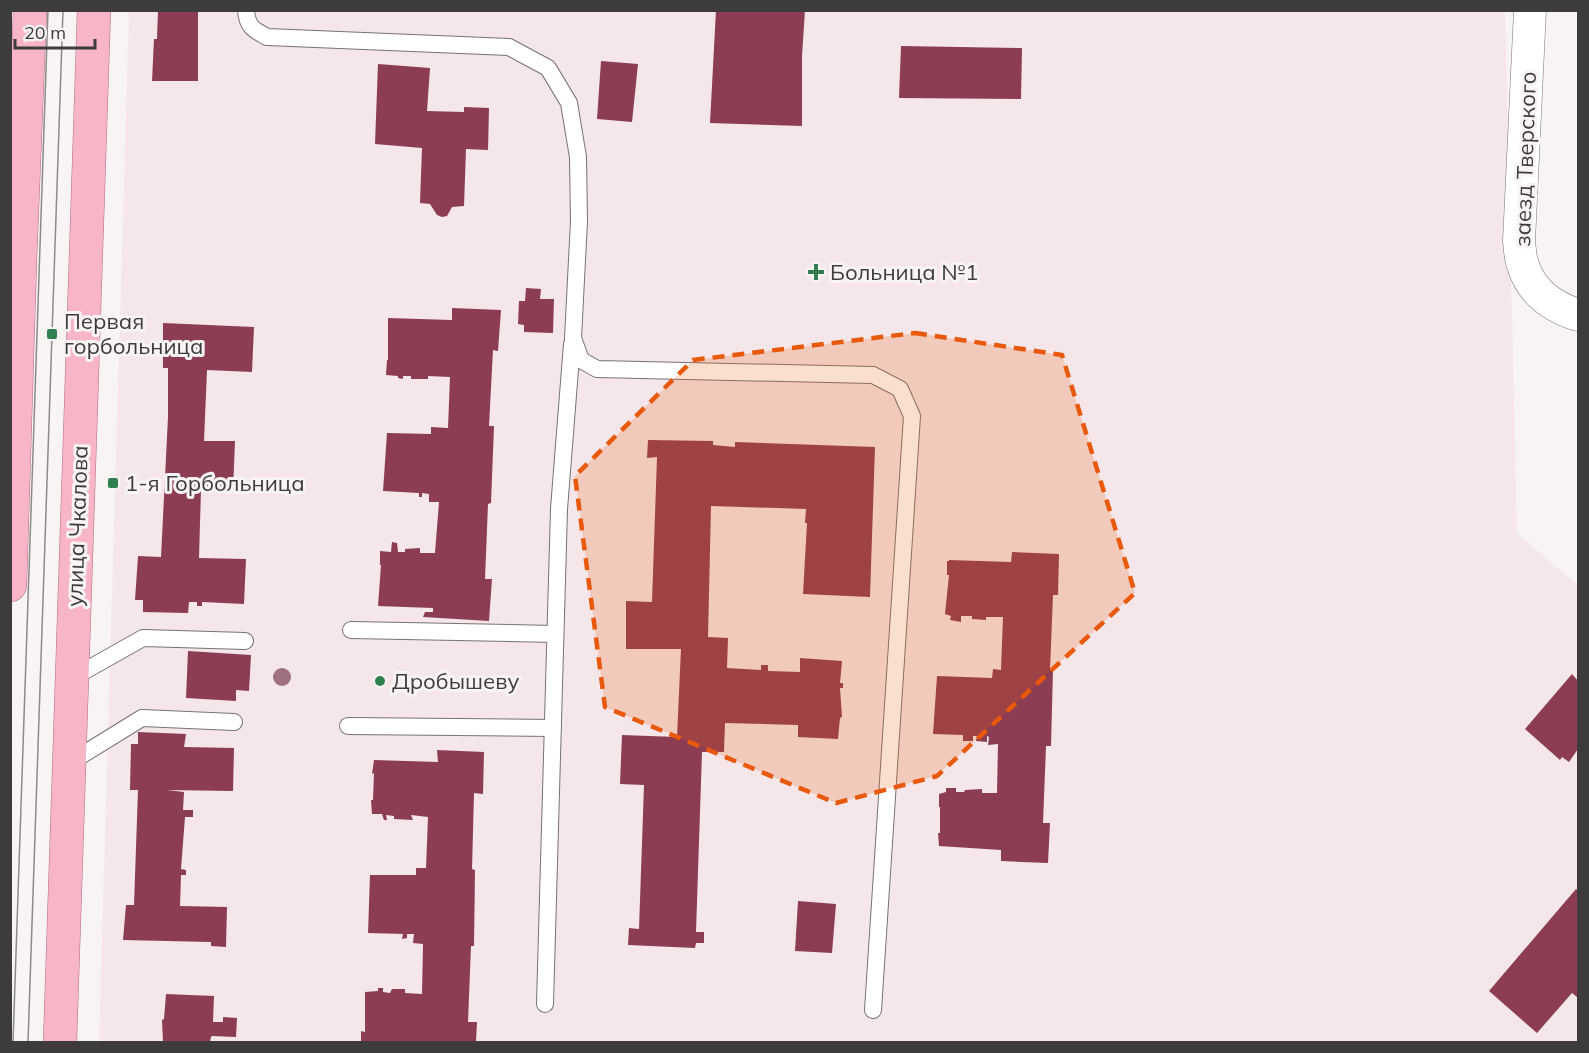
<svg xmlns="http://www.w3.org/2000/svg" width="1589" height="1053" font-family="Mulish,sans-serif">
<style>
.built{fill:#f4e6e9}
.building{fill:#8c3d54}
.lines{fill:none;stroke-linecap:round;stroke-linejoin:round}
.lane-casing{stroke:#777374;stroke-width:18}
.street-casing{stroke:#777374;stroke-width:33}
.primary-casing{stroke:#b26a7e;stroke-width:34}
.lane{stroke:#fff;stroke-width:16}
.street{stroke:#fff;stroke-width:32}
.primary{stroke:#f7b5c7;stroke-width:33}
.tram{stroke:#8c898a;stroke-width:1.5}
.tree{fill:#9e7082}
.marked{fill:#e8590c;fill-opacity:0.2;stroke:#e8590c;stroke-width:4.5;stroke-dasharray:12 8;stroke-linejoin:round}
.poi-dot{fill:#318050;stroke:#f8f4f4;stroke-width:2}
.labels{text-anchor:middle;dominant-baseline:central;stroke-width:6;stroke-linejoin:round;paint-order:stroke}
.street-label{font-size:22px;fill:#3d3b3c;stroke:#f8f4f4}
.poi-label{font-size:22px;fill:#3d3b3c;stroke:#f8f4f4;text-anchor:start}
</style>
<rect width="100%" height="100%" fill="#f8f4f4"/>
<!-- built -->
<path class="built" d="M 129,11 L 1505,11 L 1517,533 L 1578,586 L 1578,1042 L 99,1042 Z"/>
<!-- building -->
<g class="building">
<path d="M 158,10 L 198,10 L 198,81 L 152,81 L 154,39 L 157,39 Z"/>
<path d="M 716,10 L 805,10 L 802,56 L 802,126 L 710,123 Z"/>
<path d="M 901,46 L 1022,48 L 1021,99 L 899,98 Z"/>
<path d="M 601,61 L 638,64 L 632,122 L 597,119 Z"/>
<path d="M 378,64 L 430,68 L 427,111 L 464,112 L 464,107 L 489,108 L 488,150 L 466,149 L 464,206 L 452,207 L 447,216 L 442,217 L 437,215 L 430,204 L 420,203 L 422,148 L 375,144 Z"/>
<path d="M 526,288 L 541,289 L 540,299 L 554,299 L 553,333 L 524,332 L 524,325 L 518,324 L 519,301 L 525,301 Z"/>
<path d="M 452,308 L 501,310 L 498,351 L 493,350 L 489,426 L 494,426 L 491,503 L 488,504 L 485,579 L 492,579 L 489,621 L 423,617 L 425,612 L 433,612 L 433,608 L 378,606 L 381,565 L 380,565 L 380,551 L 391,552 L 392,542 L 397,543 L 398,552 L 405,552 L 405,549 L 420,548 L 420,553 L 435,553 L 439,502 L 429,502 L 429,494 L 422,493 L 422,497 L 419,497 L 419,493 L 383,491 L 387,433 L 431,434 L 431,427 L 448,428 L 450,377 L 428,376 L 428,379 L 411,379 L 411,376 L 403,376 L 403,379 L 398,378 L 398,376 L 386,375 L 387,360 L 388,360 L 388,318 L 452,320 Z"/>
<path d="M 163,323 L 254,327 L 252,372 L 207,370 L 204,441 L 235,441 L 233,491 L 201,489 L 199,558 L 246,559 L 244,604 L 202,602 L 202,606 L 197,606 L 197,602 L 189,602 L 188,613 L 143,612 L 143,600 L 135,600 L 138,556 L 161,557 L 168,417 L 168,368 L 163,368 Z"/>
<path d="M 648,440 L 713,441 L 713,445 L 735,447 L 735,442 L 875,447 L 870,597 L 803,594 L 807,523 L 805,523 L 806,509 L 711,506 L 708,637 L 728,638 L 727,668 L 761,670 L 761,665 L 768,665 L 768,671 L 800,672 L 800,658 L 842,661 L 840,683 L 843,683 L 843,688 L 840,688 L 842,717 L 840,718 L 838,739 L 798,737 L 798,725 L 725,723 L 724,752 L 702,752 L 696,932 L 704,932 L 704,943 L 696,943 L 695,948 L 628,945 L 629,928 L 639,929 L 644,785 L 620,784 L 622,735 L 677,737 L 681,649 L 626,649 L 626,601 L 652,602 L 657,457 L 647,458 Z"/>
<path d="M 1012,552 L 1059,554 L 1058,595 L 1053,595 L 1050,670 L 1053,669 L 1051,746 L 1046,746 L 1043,823 L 1050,823 L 1048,863 L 1001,861 L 1001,850 L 939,846 L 938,833 L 940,833 L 940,807 L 939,807 L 939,794 L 946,792 L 946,788 L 956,788 L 956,792 L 964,792 L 965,790 L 982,789 L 982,793 L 997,793 L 998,744 L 988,745 L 989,737 L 987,736 L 987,742 L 976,741 L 977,736 L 973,736 L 973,741 L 963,741 L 963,735 L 933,734 L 937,676 L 992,678 L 993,669 L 1001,670 L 1003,617 L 986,617 L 986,620 L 972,619 L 972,616 L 961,616 L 961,622 L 950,620 L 951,616 L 945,614 L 949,575 L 947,575 L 947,561 L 949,561 L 949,560 L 1011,562 Z"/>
<path d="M 188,651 L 251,655 L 249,691 L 236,690 L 236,701 L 186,698 Z"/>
<path d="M 1572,674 L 1578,681 L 1578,749 L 1569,762 L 1562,757 L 1560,760 L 1525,729 Z"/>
<path d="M 138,732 L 186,734 L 184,747 L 234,748 L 233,791 L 167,790 L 184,792 L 183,810 L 193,810 L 193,817 L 185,817 L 181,869 L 186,870 L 186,875 L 181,875 L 180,906 L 227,907 L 226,947 L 211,946 L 211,942 L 123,940 L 126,905 L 134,905 L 138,790 L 130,790 L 131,744 L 138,744 Z"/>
<path d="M 437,750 L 484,752 L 483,794 L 474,793 L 472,869 L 475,870 L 474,946 L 471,946 L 468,1022 L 477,1022 L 476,1042 L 361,1042 L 361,1031 L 365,1032 L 365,992 L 378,991 L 378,988 L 383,988 L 383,992 L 390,993 L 392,989 L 405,989 L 405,993 L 422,994 L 423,944 L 413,943 L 414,934 L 407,934 L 407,938 L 402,939 L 403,934 L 368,933 L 370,875 L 416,875 L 416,868 L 426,868 L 428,817 L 411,815 L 413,820 L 394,819 L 394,816 L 386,815 L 387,820 L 384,820 L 382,814 L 372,814 L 371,800 L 373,800 L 374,773 L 372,774 L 374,760 L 438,762 Z"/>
<path d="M 1576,889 L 1578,891 L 1578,998 L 1572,993 L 1537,1033 L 1489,991 Z"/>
<path d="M 798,901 L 836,904 L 832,953 L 795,951 Z"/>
<path d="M 166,994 L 214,996 L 213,1022 L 223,1022 L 223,1017 L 237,1018 L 236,1037 L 212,1036 L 211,1037 L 210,1042 L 163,1042 L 162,1020 L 164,1019 Z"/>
</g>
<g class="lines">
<!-- lane casing -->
<g class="lane-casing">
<g id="lane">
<path d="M 246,10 C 247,27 254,30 267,37 L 509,47 L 548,68 L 569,103 L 578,157 L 579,221 L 573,338 L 581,360 L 597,369 L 873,375 L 900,389 L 912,416 L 873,1010"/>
<path d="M 351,630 L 555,634"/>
<path d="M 72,678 L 143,638 L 245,641"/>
<path d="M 348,726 L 553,728"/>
<path d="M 69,763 L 142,718 L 234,722"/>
<path d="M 545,1004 L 559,509 L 572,344"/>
</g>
</g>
<!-- street casing -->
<g class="street-casing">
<path id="street" d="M 1530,10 L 1519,241 C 1520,249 1520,258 1523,265 C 1531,292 1553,307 1578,315"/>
</g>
<!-- primary casing -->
<g class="primary-casing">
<g id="primary">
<path d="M 10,585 L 20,261 L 30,10"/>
<path d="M 60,1042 L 94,10"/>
</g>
</g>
<!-- lane -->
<use href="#lane" class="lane"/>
<!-- street -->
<use href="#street" class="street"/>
<!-- primary -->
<use href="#primary" class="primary"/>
<!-- tram -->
<g class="tram">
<path d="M 13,1042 L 48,10"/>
<path d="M 28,1042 L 63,10"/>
</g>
</g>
<!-- trees -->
<circle class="tree" cx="282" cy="677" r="9"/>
<!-- marked area -->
<path class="marked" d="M 915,333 L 1062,355 L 1135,593 L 937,776 L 836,803 L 605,707 L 575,476 L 693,360 Z"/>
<!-- markers -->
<g class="poi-dot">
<path d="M813 263h6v6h6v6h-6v6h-6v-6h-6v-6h6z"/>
<rect x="46" y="328" width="12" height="12" rx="3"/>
<rect x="107" y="477" width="12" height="12" rx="3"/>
<circle cx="380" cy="681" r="6"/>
</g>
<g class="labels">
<!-- street labels -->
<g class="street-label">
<text transform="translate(1525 159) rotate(-88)">заезд Тверского</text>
<text transform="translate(77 526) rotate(-88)">улица Чкалова</text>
</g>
<!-- poi labels -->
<g class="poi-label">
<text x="830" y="272">Больница №1</text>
<text x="64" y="321">Первая<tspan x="64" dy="25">горбольница</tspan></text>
<text x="125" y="483">1-я Горбольница</text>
<text x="392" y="681">Дробышеву</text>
</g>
</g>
<!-- border -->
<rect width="1589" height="1053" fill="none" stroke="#3d3b3c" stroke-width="24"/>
<!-- scale -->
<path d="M15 39v9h80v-9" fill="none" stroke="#3d3b3c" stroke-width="3"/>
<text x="24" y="39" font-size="18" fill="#3d3b3c" stroke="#f8f4f4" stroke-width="4.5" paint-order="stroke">20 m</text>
</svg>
